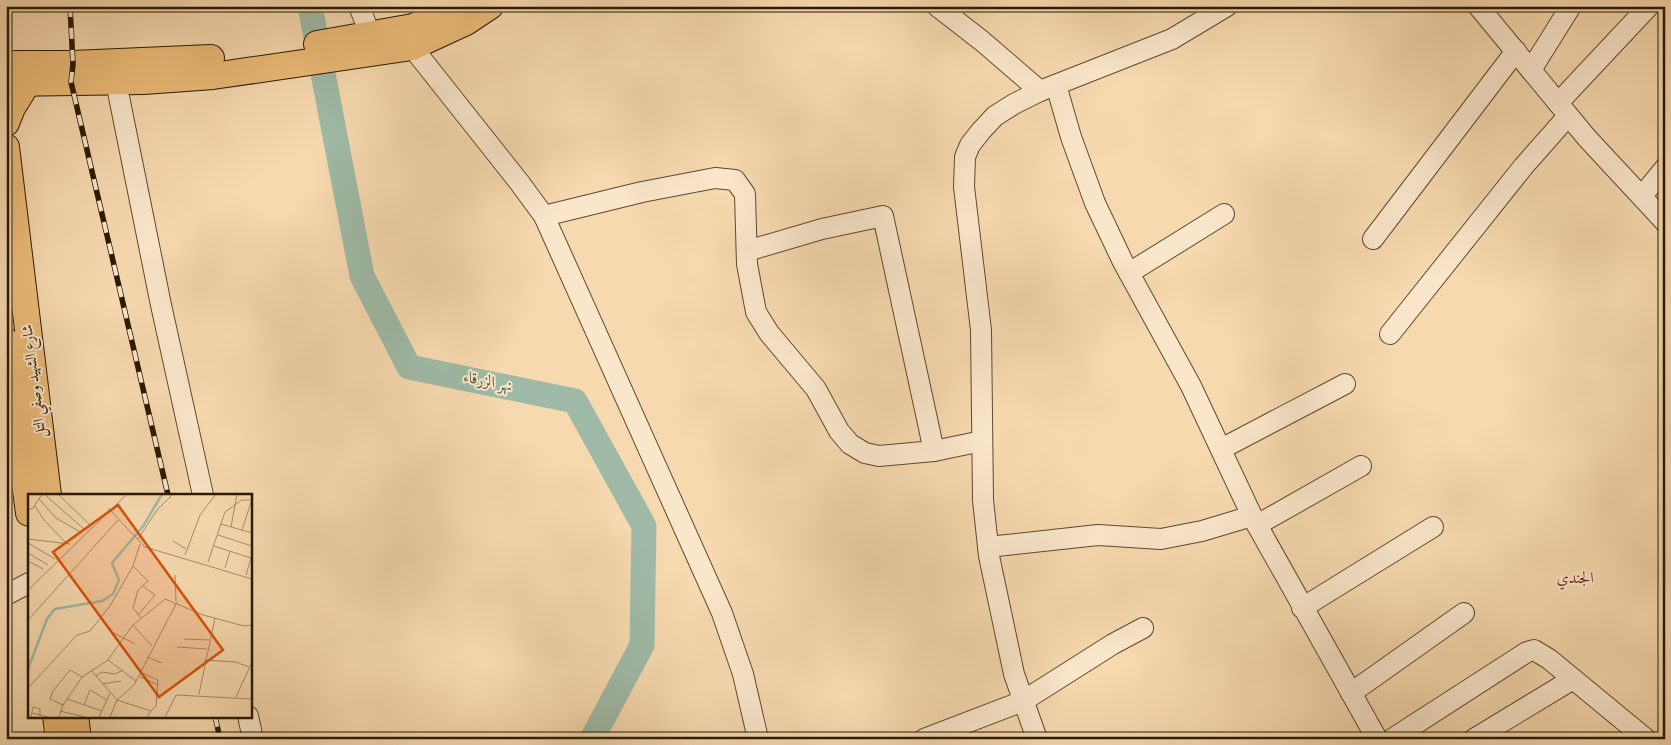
<svg xmlns="http://www.w3.org/2000/svg" width="1671" height="745" font-family="'Sorts Mill Goudy',Amiri,serif">
<style>
.lines{fill:none;stroke-linecap:round;stroke-linejoin:round}
.river{stroke:#9ebaa7;stroke-width:25}
.minor-casing{stroke:#5d492d;stroke-width:22}
.major-casing{stroke:#2a1902;stroke-width:28}
.minor{stroke:#fae6cb;stroke-width:20}
.major{stroke:#ecbc78;stroke-width:26}
.rail-casing{stroke:#2a1902;stroke-width:5.5}
.rail{stroke:#fae6cb;stroke-width:4;stroke-dasharray:11;stroke-linecap:butt}
.labels{text-anchor:middle;dominant-baseline:central;stroke-width:4;stroke-linejoin:round;paint-order:stroke}
.street-label{font-size:15px;fill:#2a1902;stroke:#fae6cb}
.water-label{font-size:16px;font-style:italic;fill:#53513c;stroke:#fae6cb}
.neighbourhood-label{font-size:16px;fill:#7a1f14;stroke:#fae6cb}
.inset-river{fill:none;stroke:#9ebaa7;stroke-width:2.5}
.inset-road{fill:none;stroke:#a58c6a;stroke-width:1}
.view{fill:#d5530b;fill-opacity:0.15;stroke:#d5530b;stroke-width:2.5}
.inset-edge{fill:none;stroke:#2a1902;stroke-width:2.5}
</style>
<rect width="100%" height="100%" fill="#f7d9af"/>
<filter id="stains"><feTurbulence type="fractalNoise" baseFrequency=".004" numOctaves="4"/><feColorMatrix values="0 0 0 0 .2 0 0 0 0 .09 0 0 0 0 .02 0 0 0 .5 -.17"/></filter>
<radialGradient id="worn" r=".72"><stop offset=".6" stop-color="#630" stop-opacity="0"/><stop offset="1" stop-color="#630" stop-opacity=".3"/></radialGradient>
<g class="lines">
<!-- river -->
<path class="river" d="M 310,6 L 362,276 L 409,367 L 575,401 L 644,526 L 642,645 L 592,739"/>
<!-- minor casing -->
<g class="minor-casing">
<g id="minor">
<path d="M 359,6 L 370,34"/>
<path d="M 937,6 L 982,41 L 1040,91"/>
<path d="M 1478,6 L 1587,138 L 1665,222"/>
<path d="M 412,47 L 519,182 L 544,216 L 642,192 L 715,178 L 735,180 L 745,194 L 747,264 L 756,312 L 769,333 L 816,389 L 839,431 L 850,444 L 865,453 L 879,456 L 934,451 L 982,441"/>
<path d="M 1531,70 L 1571,6"/>
<path d="M 116,82 L 161,305 L 203,495"/>
<path d="M 1056,85 L 1071,137 L 1095,203 L 1123,262 L 1191,386 L 1252,516 L 1377,739"/>
<path d="M 1558,103 L 1649,6"/>
<path d="M 1642,196 L 1665,168"/>
<path d="M 544,216 L 722,613 L 743,674 L 758,739"/>
<path d="M 1373,239 L 1516,51"/>
<path d="M 747,251 L 822,229 L 883,216 L 934,451"/>
<path d="M 1129,273 L 1224,214"/>
<path d="M 1390,334 L 1523,167 L 1568,116"/>
<path d="M 1221,449 L 1345,384"/>
<path d="M 1257,525 L 1361,466"/>
<path d="M 988,547 L 1098,535 L 1161,539 L 1202,531 L 1252,516"/>
<path d="M 6,595 L 29,583"/>
<path d="M 1302,608 L 1433,527"/>
<path d="M 1351,693 L 1464,613"/>
<path d="M 248,716 L 253,739"/>
<path d="M 924,739 L 1023,701 L 1113,644 L 1143,628"/>
<path d="M 1037,739 L 1014,674 L 989,556 L 983,500 L 981,330 L 964,187 L 965,157 L 970,145 L 981,131 L 995,116 L 1014,104 L 1040,91 L 1172,39 L 1227,6"/>
<path d="M 1392,739 L 1527,652 L 1534,650 L 1549,659 L 1646,739"/>
<path d="M 1474,739 L 1573,679"/>
</g>
</g>
<!-- major casing -->
<g class="major-casing">
<g id="major">
<path d="M 317,44 L 413,27 L 444,14"/>
<path d="M 6,64 L 73,64 L 211,58"/>
<path d="M 6,83 L 144,81 L 213,76 L 412,47 L 466,22 L 490,6"/>
<path d="M 6,123 L 12,108 L 28,82"/>
<path d="M 6,147 L 48,495"/>
<path d="M 6,341 L 29,513"/>
<path d="M 56,716 L 59,739"/>
<path d="M 75,716 L 78,739"/>
</g>
</g>
<!-- minor -->
<use href="#minor" class="minor"/>
<!-- major -->
<use href="#major" class="major"/>
<!-- rail casing -->
<g class="rail-casing">
<g id="rail">
<path d="M 70,6 L 73,64 L 71,82 L 168,495"/>
<path d="M 215,716 L 220,739"/>
</g>
</g>
<!-- rail -->
<use href="#rail" class="rail"/>
</g>
<g class="labels">
<!-- street labels -->
<g class="street-label">
<text transform="translate(35 381) rotate(-97)">شارع الشهيد وصفي التل</text>
</g>
<!-- water labels -->
<g class="water-label">
<text transform="translate(488 383) rotate(12)">نهر الزرقاء</text>
</g>
<!-- neighbourhood labels -->
<g class="neighbourhood-label">
<text x="1575" y="579">الجندي</text>
</g>
</g>
<!-- overview -->
<g transform="translate(28 494)">
<rect width="224" height="224" fill="#f7d9af"/>
<path class="inset-river" d="M 0,175 L 19,125 L 27,115 L 74,107 L 85,100 L 91,86 L 84,69 L 116,31 L 134,0"/>
<path class="inset-road" d="M 16,0 L 57,36M 30,0 L 62,31M 11,5 L 28,24 L 54,39M 7,12 L 16,26 L 38,49M 80,14 L 117,53 L 224,85M 0,16 L 5,14 L 14,0M 193,30 L 224,39M 203,33 L 209,0M 214,36 L 224,5M 190,41 L 224,52M 0,45 L 42,50M 110,45 L 129,16 L 145,0M 145,47 L 158,55M 0,49 L 27,65M 112,50 L 105,72 L 120,87 L 110,96 L 105,114 L 113,124M 186,52 L 223,64M 0,59 L 20,71M 157,61 L 172,21 L 188,0M 0,67 L 15,75M 180,68 L 197,18 L 214,6 L 224,6M 197,74 L 202,57M 147,81 L 148,107M 218,81 L 223,64M 0,96 L 99,0M 110,121 L 127,101 L 115,92M 0,126 L 90,26M 105,131 L 124,152M 82,137 L 107,150M 156,145 L 181,146M 149,153 L 179,155M 119,163 L 134,169M 80,166 L 108,187M 176,166 L 208,168 L 221,173M 63,176 L 89,206 L 123,217 L 119,223M 112,178 L 130,186 L 128,212 L 123,217M 68,182 L 74,178 L 87,180 L 95,176M 110,182 L 130,191M 74,190 L 93,187M 1,193 L 49,141 L 62,137 L 82,112 L 105,72M 171,200 L 187,124M 208,203 L 224,168M 39,205 L 74,217M 35,211 L 22,205 L 25,197 L 42,176 L 54,183M 56,211 L 62,196 L 79,206M 32,217 L 57,223M 4,219 L 20,223M 3,223 L 5,213 L 12,215 L 12,221M 31,223 L 35,211 L 54,183 L 80,166 L 104,132 L 137,105 L 175,121 L 216,132 L 224,131M 71,223 L 82,199M 82,223 L 89,206 L 106,191 L 149,108M 137,223 L 148,201 L 224,205"/>
<path class="view" d="M 90,11 L 195,156 L 131,203 L 25,58 Z"/>
<rect width="224" height="224" class="inset-edge"/>
</g>
<!-- margin -->
<rect width="1671" height="745" fill="none" stroke="#f7d9af" stroke-width="25"/>
<rect x="8" y="8" width="1656" height="730" fill="none" stroke="#2a1902" stroke-width="2.5"/>
<rect x="12" y="12" width="1646" height="720" fill="none" stroke="#2a1902"/>
<rect width="100%" height="100%" filter="url(#stains)"/>
<rect width="100%" height="100%" fill="url(#worn)"/>
</svg>
